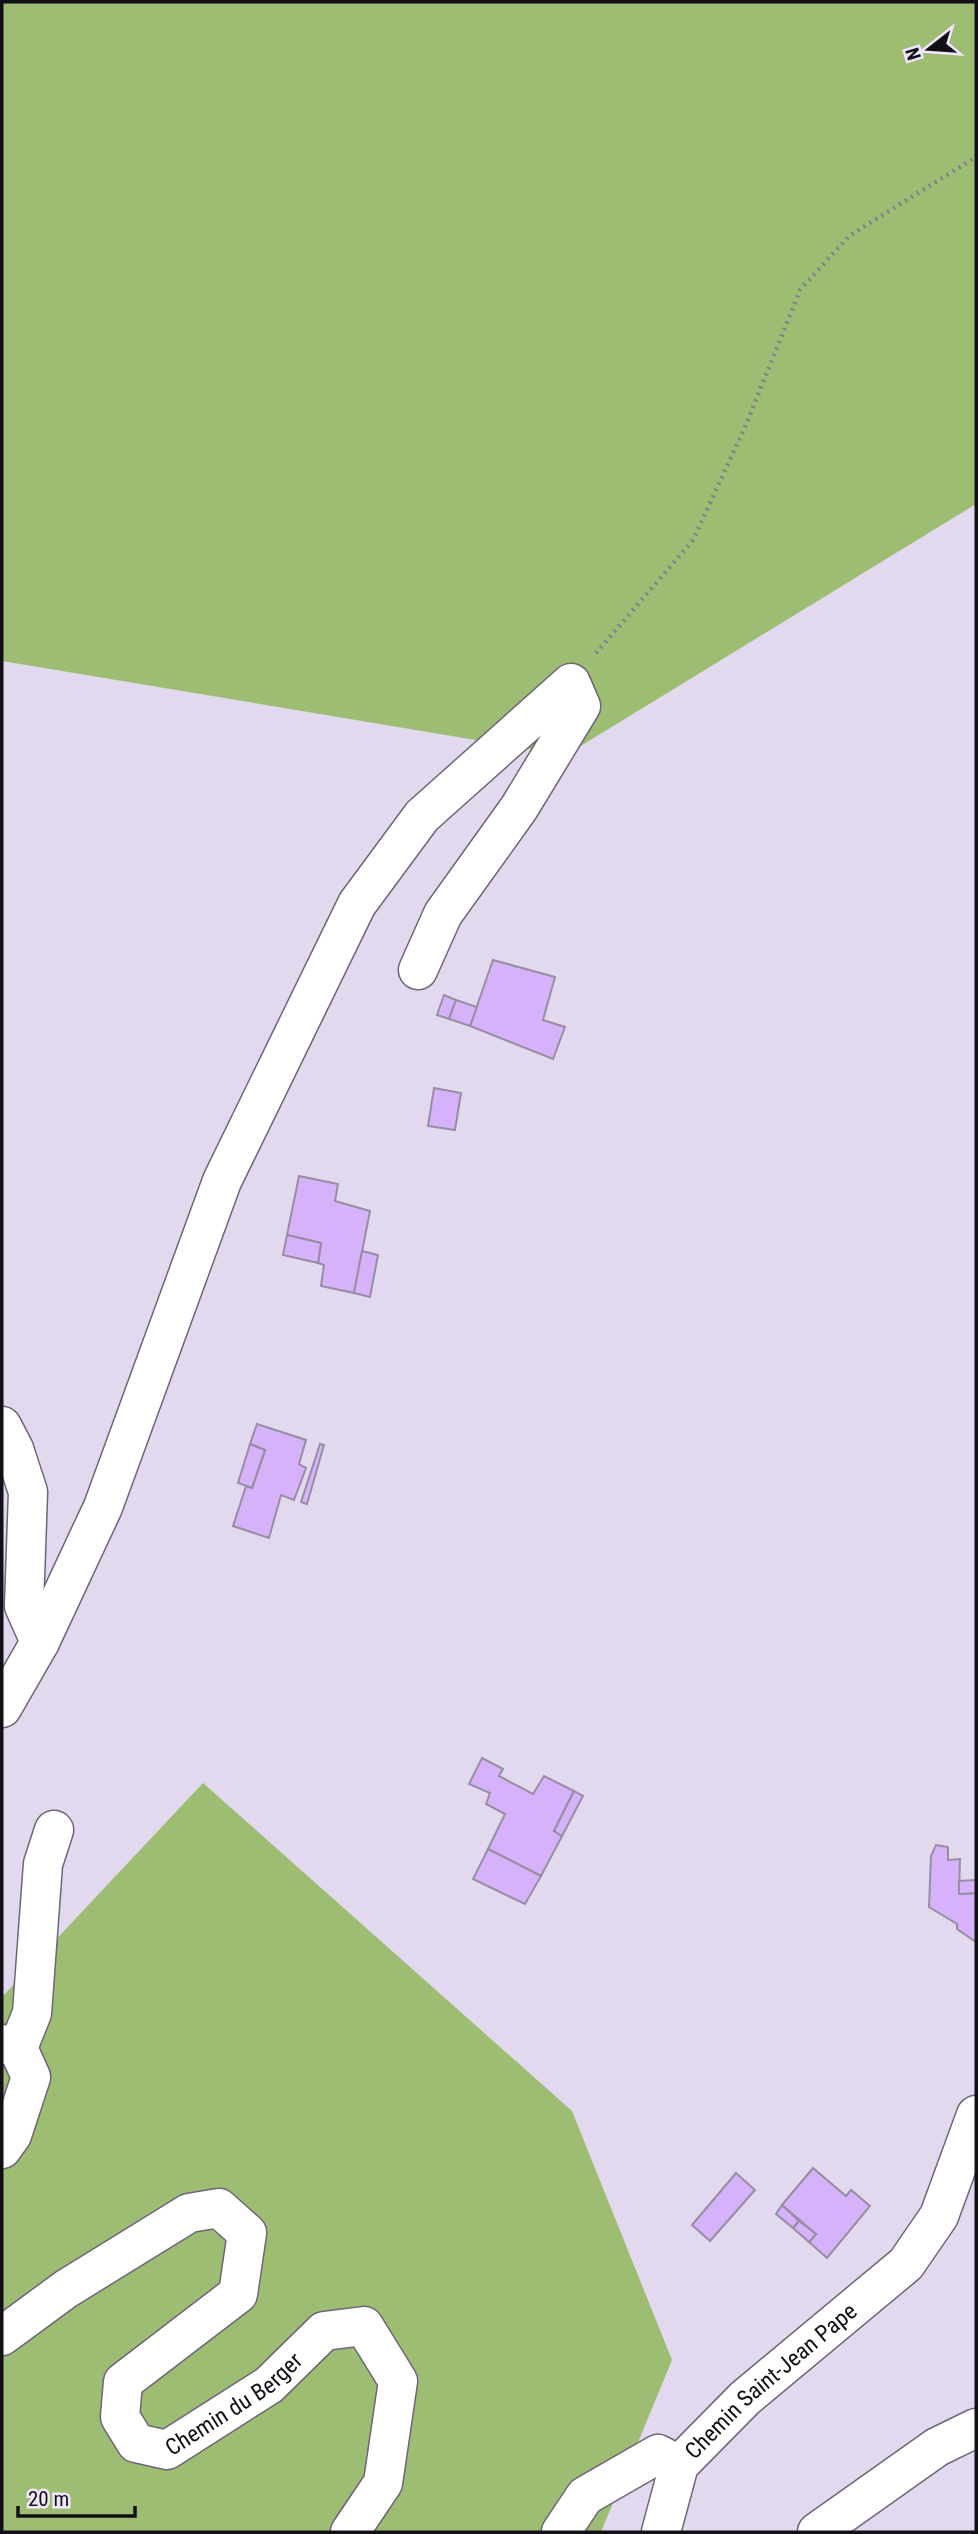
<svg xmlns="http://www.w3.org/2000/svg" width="978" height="2534" font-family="'Roboto Condensed',sans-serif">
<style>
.forest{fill:#9dbd72}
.building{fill:#d6b2fa;stroke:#978ea2;stroke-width:2}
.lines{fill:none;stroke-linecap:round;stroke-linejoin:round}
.minor-casing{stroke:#6e6578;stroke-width:41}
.path{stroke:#857e8e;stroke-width:4.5;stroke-dasharray:2 5;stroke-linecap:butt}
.minor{stroke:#fff;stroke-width:38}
.labels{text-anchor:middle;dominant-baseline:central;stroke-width:6;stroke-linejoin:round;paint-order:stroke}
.street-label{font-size:23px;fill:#120f16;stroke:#f1e6fc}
</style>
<rect width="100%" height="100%" fill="#e3d9ef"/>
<!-- forest -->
<g class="forest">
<path d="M 2,2 L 976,2 L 976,504 L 566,755 L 2,661 Z"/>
<path d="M 203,1783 L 572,2111 L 672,2360 L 601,2532 L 2,2532 L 2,1997 Z"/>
</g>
<!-- building -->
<g class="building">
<path d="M 493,960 L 555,977 L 543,1020 L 565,1027 L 553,1059 L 470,1026 Z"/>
<path d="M 444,995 L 456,1000 L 449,1019 L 437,1015 Z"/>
<path d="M 456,1000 L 477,1007 L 470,1026 L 449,1019 Z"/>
<path d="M 434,1088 L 461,1093 L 455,1130 L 428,1126 Z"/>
<path d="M 299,1176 L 338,1184 L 335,1201 L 370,1211 L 354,1293 L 321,1286 L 324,1265 L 318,1263 L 321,1243 L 287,1235 Z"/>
<path d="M 287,1235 L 321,1243 L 318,1263 L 283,1255 Z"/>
<path d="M 362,1251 L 378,1255 L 370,1297 L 354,1293 Z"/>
<path d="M 257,1424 L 306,1440 L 299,1464 L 306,1468 L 294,1500 L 281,1495 L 269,1538 L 233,1526 L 246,1486 L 252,1488 L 265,1450 L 250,1444 Z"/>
<path d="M 250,1444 L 265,1450 L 252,1488 L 238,1483 Z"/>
<path d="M 320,1444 L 324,1445 L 307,1504 L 301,1502 Z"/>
<path d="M 482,1758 L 503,1769 L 499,1776 L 533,1794 L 544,1776 L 574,1791 L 554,1831 L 562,1836 L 541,1876 L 488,1849 L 505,1814 L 486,1804 L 490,1793 L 469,1784 Z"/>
<path d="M 574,1791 L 583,1796 L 562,1836 L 554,1831 Z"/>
<path d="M 936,1845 L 948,1847 L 948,1860 L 960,1859 L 959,1894 L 976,1893 L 976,1942 L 957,1929 L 957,1924 L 929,1907 L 931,1856 Z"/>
<path d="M 488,1849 L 541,1876 L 525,1904 L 473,1879 Z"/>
<path d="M 976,1880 L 976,1893 L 959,1894 L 959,1881 Z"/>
<path d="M 813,2168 L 846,2196 L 851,2190 L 870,2206 L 827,2258 L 809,2242 L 816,2234 L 782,2205 Z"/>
<path d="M 736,2173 L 755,2190 L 710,2241 L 692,2225 Z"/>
<path d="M 782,2205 L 799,2221 L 793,2228 L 776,2214 Z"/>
<path d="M 799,2221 L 816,2234 L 809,2242 L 793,2228 Z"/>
</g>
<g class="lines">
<!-- minor casing -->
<g class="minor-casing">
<g id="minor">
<path d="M 2,1426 L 14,1449 L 28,1492 L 24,1606 L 40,1642"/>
<path d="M 2,1708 L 40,1642 L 103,1507 L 222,1181 L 357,904 L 422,816 L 571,683 L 581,706 L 519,808 L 443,914 L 418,970"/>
<path d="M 2,2044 L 18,2048 L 31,2077 L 12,2135 L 2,2149"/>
<path d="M 18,2048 L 32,2013 L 43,1864 L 54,1830"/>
<path id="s1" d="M 2,2336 L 66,2289 L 189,2213 L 219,2208 L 247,2233 L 238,2294 L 123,2382 L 120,2417 L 136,2443 L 167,2450 L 269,2385 L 324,2331 L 364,2326 L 398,2381 L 383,2483 L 350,2532"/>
<path d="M 561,2532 L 585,2496 L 658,2454 L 679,2465"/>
<path id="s2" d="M 661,2532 L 679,2465 L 745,2398 L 906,2264 L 939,2216 L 976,2115"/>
<path d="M 817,2532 L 937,2447 L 976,2428"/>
</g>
</g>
<!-- path -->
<path class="path" d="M 596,653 L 693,540 L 745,427 L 800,290 L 849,236 L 976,157"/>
<!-- minor -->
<use href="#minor" class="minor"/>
</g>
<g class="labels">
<!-- street labels -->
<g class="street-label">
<text stroke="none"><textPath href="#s2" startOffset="194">Chemin Saint-Jean Pape</textPath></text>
<text stroke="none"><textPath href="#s1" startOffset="677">Chemin du Berger</textPath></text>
</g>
</g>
<!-- border -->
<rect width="978" height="2534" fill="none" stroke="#120f16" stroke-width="7"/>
<!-- north arrow -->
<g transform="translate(929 49) rotate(253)" stroke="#f1e6fc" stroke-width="5" paint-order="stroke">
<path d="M0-5L12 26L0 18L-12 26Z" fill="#120f16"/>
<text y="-10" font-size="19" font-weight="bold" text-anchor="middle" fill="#120f16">N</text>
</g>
<!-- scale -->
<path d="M18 2506v10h117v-10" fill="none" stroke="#120f16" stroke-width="3.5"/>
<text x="28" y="2506" font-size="21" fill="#120f16" stroke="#f1e6fc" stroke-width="5" paint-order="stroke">20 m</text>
</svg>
